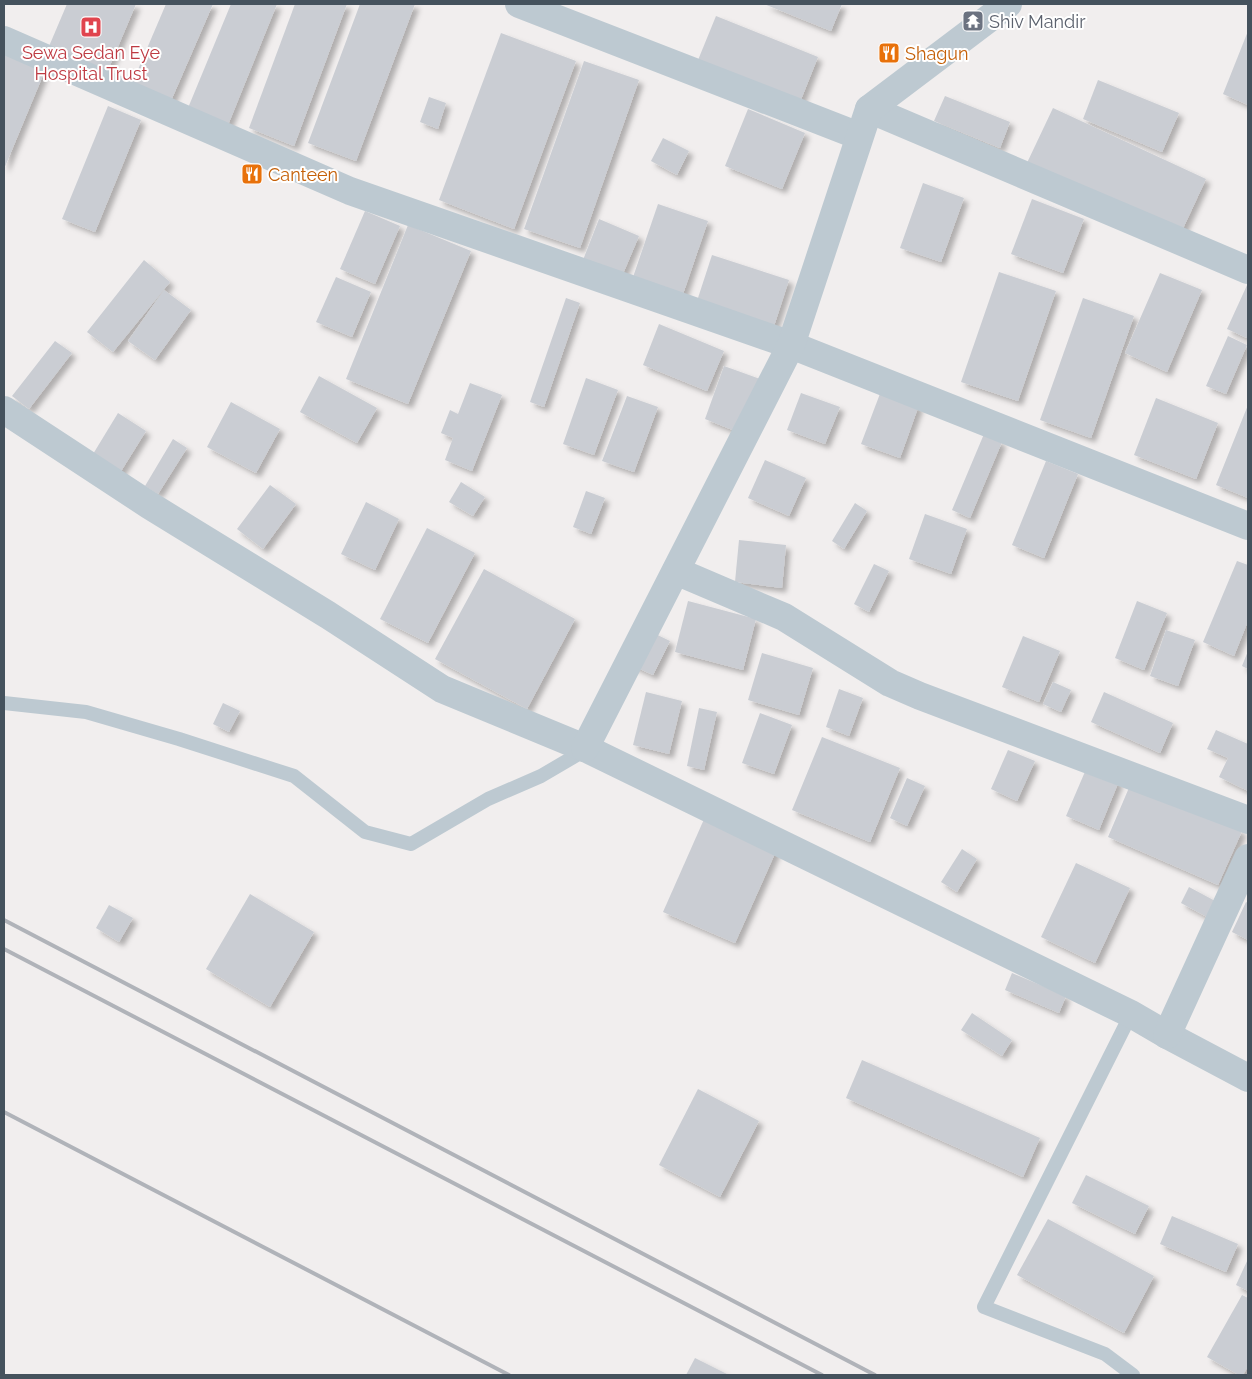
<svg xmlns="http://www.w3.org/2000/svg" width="1252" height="1379" font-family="Raleway,sans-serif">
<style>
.building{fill:#cacdd3;filter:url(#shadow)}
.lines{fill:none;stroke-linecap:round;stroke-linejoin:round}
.lane{stroke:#bdc9d1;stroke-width:14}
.street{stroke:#bdc9d1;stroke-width:28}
.rail{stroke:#b0b3b9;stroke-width:4}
.labels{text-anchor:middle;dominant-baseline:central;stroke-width:4;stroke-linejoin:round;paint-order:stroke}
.worship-label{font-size:18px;fill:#5b616d;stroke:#fff;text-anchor:start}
.health-label{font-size:18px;fill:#be3a42;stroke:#fff}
.food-label{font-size:18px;fill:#c56008;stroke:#fff;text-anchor:start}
</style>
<defs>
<filter id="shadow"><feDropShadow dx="4.5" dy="4.5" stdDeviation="2.5" flood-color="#0004"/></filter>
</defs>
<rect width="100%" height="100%" fill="#f1eeee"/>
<!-- building -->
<g class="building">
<path d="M 67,4 L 136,4 L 106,75 L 47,51 Z"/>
<path d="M 166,4 L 213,4 L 170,103 L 131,86 Z"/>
<path d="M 231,4 L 277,4 L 228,125 L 188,108 Z"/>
<path d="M 295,4 L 347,4 L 294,146 L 249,128 Z"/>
<path d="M 360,4 L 415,4 L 356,161 L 308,143 Z"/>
<path d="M 764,4 L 842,4 L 831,31 Z"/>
<path d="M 716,16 L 818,57 L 798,107 L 696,65 Z"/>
<path d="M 1248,31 L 1248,105 L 1223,94 Z"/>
<path d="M 501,33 L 576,61 L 514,229 L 439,200 Z"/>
<path d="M 4,50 L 46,68 L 4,169 Z"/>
<path d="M 584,61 L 639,80 L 580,248 L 524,229 Z"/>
<path d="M 1098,80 L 1179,113 L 1162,152 L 1083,119 Z"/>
<path d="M 945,96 L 1010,122 L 1000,148 L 934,121 Z"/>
<path d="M 429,97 L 446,103 L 438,129 L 420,122 Z"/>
<path d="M 108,106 L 141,120 L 95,232 L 62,219 Z"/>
<path d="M 1053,108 L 1206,179 L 1179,237 L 1026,165 Z"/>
<path d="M 748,109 L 805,133 L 782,189 L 725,166 Z"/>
<path d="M 663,138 L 689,151 L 677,175 L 651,161 Z"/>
<path d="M 923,183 L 964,198 L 941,262 L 900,248 Z"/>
<path d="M 1032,199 L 1084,219 L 1063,273 L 1011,254 Z"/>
<path d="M 658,204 L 708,221 L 682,297 L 632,280 Z"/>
<path d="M 365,211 L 400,226 L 375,284 L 340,269 Z"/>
<path d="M 599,219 L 639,236 L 622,276 L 583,260 Z"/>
<path d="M 408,225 L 471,251 L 408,404 L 346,379 Z"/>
<path d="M 712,255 L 789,280 L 774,326 L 697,301 Z"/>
<path d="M 144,260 L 170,282 L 113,352 L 87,332 Z"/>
<path d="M 999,272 L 1056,291 L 1018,401 L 961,382 Z"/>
<path d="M 1160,273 L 1202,290 L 1167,372 L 1125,353 Z"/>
<path d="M 336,277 L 371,292 L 352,337 L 316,322 Z"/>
<path d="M 1248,283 L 1248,334 L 1247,338 L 1227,329 Z"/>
<path d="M 164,290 L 191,310 L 155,360 L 128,341 Z"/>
<path d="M 566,298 L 580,303 L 544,407 L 530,402 Z"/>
<path d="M 1083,298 L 1134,316 L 1091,438 L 1040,420 Z"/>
<path d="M 659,324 L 724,351 L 707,391 L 643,365 Z"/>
<path d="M 1228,336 L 1247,345 L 1226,394 L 1206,386 Z"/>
<path d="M 55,341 L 72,353 L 29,409 L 12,396 Z"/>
<path d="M 724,366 L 760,379 L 740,433 L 705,419 Z"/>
<path d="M 319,376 L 377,408 L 357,443 L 300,412 Z"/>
<path d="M 586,378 L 618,390 L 594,455 L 563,444 Z"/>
<path d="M 470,383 L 502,395 L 472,471 L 445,460 L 453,438 L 441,433 L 450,410 L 458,414 Z"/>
<path d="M 881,391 L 919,405 L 900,458 L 861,444 Z"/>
<path d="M 801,393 L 840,407 L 825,444 L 787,430 Z"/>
<path d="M 627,396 L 658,407 L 634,472 L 602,461 Z"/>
<path d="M 1156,398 L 1218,423 L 1196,479 L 1134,455 Z"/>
<path d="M 231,402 L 280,429 L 256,473 L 207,447 Z"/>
<path d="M 1248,405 L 1248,498 L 1216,485 Z"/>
<path d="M 118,413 L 146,431 L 118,476 L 90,459 Z"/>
<path d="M 984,434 L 1002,442 L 970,518 L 952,510 Z"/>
<path d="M 173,439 L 187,448 L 158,494 L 145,486 Z"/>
<path d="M 765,460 L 806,478 L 789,516 L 748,498 Z"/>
<path d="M 1046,461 L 1078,474 L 1044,558 L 1012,545 Z"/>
<path d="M 461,482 L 485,497 L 473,516 L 449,502 Z"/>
<path d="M 270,485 L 296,504 L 263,549 L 237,529 Z"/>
<path d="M 586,491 L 605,498 L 591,534 L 573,527 Z"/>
<path d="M 366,502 L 399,519 L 375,570 L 341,554 Z"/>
<path d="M 855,503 L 867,511 L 844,549 L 832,541 Z"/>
<path d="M 925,514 L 967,529 L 951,574 L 909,559 Z"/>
<path d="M 427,528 L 475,553 L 428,643 L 380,619 Z"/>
<path d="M 739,540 L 786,545 L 782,588 L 735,582 Z"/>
<path d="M 1237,561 L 1248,565 L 1248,621 L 1234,656 L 1203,642 Z"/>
<path d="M 874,564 L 889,571 L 869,612 L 854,604 Z"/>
<path d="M 484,569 L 575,619 L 527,709 L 435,659 Z"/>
<path d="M 688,601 L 756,619 L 743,670 L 675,652 Z"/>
<path d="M 1137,601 L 1167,613 L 1144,670 L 1115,658 Z"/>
<path d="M 647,630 L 670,641 L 653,675 L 631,665 Z"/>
<path d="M 1166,630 L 1195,640 L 1178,686 L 1150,676 Z"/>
<path d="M 1023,636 L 1060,651 L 1039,702 L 1002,687 Z"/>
<path d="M 1248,651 L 1248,669 L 1242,666 Z"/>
<path d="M 762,653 L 813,668 L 799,715 L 748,700 Z"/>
<path d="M 1053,682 L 1071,690 L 1061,712 L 1043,704 Z"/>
<path d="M 839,689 L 863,698 L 849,736 L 826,727 Z"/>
<path d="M 646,692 L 682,701 L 669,754 L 633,745 Z"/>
<path d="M 1104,692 L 1173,723 L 1160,753 L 1091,722 Z"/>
<path d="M 223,703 L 240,711 L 229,732 L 213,724 Z"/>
<path d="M 699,708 L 717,712 L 704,770 L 687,766 Z"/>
<path d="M 760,713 L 792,725 L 774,774 L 742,763 Z"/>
<path d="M 1216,730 L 1248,744 L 1248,791 L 1219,777 L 1228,758 L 1207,749 Z"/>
<path d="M 822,737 L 900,768 L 870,842 L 792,810 Z"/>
<path d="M 1008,750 L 1035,761 L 1017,801 L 991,789 Z"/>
<path d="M 1087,767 L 1119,781 L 1099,830 L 1066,816 Z"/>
<path d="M 907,778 L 925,786 L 907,826 L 890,818 Z"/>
<path d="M 1131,783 L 1242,831 L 1218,885 L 1108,837 Z"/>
<path d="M 705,817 L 777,849 L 735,943 L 663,912 Z"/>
<path d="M 962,849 L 977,859 L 957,892 L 941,882 Z"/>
<path d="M 1076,863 L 1130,888 L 1095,963 L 1041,937 Z"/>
<path d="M 1189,887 L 1217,902 L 1209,918 L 1181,903 Z"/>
<path d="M 250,894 L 314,932 L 270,1007 L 206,969 Z"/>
<path d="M 1246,902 L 1248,903 L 1248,940 L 1232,932 Z"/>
<path d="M 109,905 L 133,918 L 119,942 L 96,928 Z"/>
<path d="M 1012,973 L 1066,996 L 1059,1013 L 1005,990 Z"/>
<path d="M 972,1013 L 1012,1040 L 1002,1056 L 961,1030 Z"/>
<path d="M 862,1060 L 1040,1138 L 1023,1177 L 846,1098 Z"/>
<path d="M 698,1089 L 759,1121 L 720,1197 L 659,1165 Z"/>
<path d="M 1086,1175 L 1149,1206 L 1135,1234 L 1072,1203 Z"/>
<path d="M 1172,1216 L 1238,1244 L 1226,1272 L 1160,1244 Z"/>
<path d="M 1048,1219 L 1154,1276 L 1124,1333 L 1017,1275 Z"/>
<path d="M 1248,1259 L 1248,1291 L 1236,1285 Z"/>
<path d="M 1242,1295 L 1248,1298 L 1248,1366 L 1243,1375 L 1239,1375 L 1207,1357 Z"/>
<path d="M 695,1358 L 729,1375 L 686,1375 Z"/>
</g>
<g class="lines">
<!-- lane -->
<g class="lane">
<path d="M 4,703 L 86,712 L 179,739 L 294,776 L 365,832 L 411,844 L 488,799 L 541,776 L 587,749"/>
<path d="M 1131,1014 L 984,1307 L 1105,1354 L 1133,1375"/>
</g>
<!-- street -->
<g class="street">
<path d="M 519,4 L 859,136"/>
<path d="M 4,40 L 350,191 L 791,345 L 1248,526"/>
<path d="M 869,109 L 1248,270"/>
<path d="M 4,410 L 149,505 L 328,615 L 442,689 L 587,749 L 1131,1014 L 1167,1035 L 1248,1078"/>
<path d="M 676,571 L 784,617 L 890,683 L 920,696 L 1248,820"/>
<path d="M 585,748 L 791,345 L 869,109 L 1008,4"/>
<path d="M 1167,1035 L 1248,858"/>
</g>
<!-- rail -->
<g class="rail">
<path d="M 4,920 L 875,1375"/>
<path d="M 4,949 L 822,1375"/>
<path d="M 4,1112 L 509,1375"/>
</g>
</g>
<!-- icons -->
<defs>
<g id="temple-square" transform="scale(1.125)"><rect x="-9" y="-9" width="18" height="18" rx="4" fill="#6b7280" stroke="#fff"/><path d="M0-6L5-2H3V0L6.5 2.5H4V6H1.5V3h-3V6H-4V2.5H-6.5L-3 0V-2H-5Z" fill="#fff"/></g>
<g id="hospital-square" transform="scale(1.125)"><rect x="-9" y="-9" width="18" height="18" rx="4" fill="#e0444e" stroke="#fff"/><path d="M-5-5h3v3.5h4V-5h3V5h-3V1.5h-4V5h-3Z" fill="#fff"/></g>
<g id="restaurant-square" transform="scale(1.125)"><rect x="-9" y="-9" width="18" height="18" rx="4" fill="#e8710a" stroke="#fff"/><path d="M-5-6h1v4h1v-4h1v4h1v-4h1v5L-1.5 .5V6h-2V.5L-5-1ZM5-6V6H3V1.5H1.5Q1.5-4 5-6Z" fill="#fff"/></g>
</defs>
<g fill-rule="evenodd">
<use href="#temple-square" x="973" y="21"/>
<use href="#hospital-square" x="91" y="27"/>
<use href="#restaurant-square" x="889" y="53"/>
<use href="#restaurant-square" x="252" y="174"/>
</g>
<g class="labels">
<!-- worship labels -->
<g class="worship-label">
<text x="989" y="21">Shiv Mandir</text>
</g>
<!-- health labels -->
<g class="health-label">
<text x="91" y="52">Sewa Sedan Eye<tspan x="91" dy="21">Hospital Trust</tspan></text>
</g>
<!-- food labels -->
<g class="food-label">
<text x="905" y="53">Shagun</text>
<text x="268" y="174">Canteen</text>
</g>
</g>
<!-- border -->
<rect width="1252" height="1379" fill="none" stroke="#45525d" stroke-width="10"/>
</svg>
